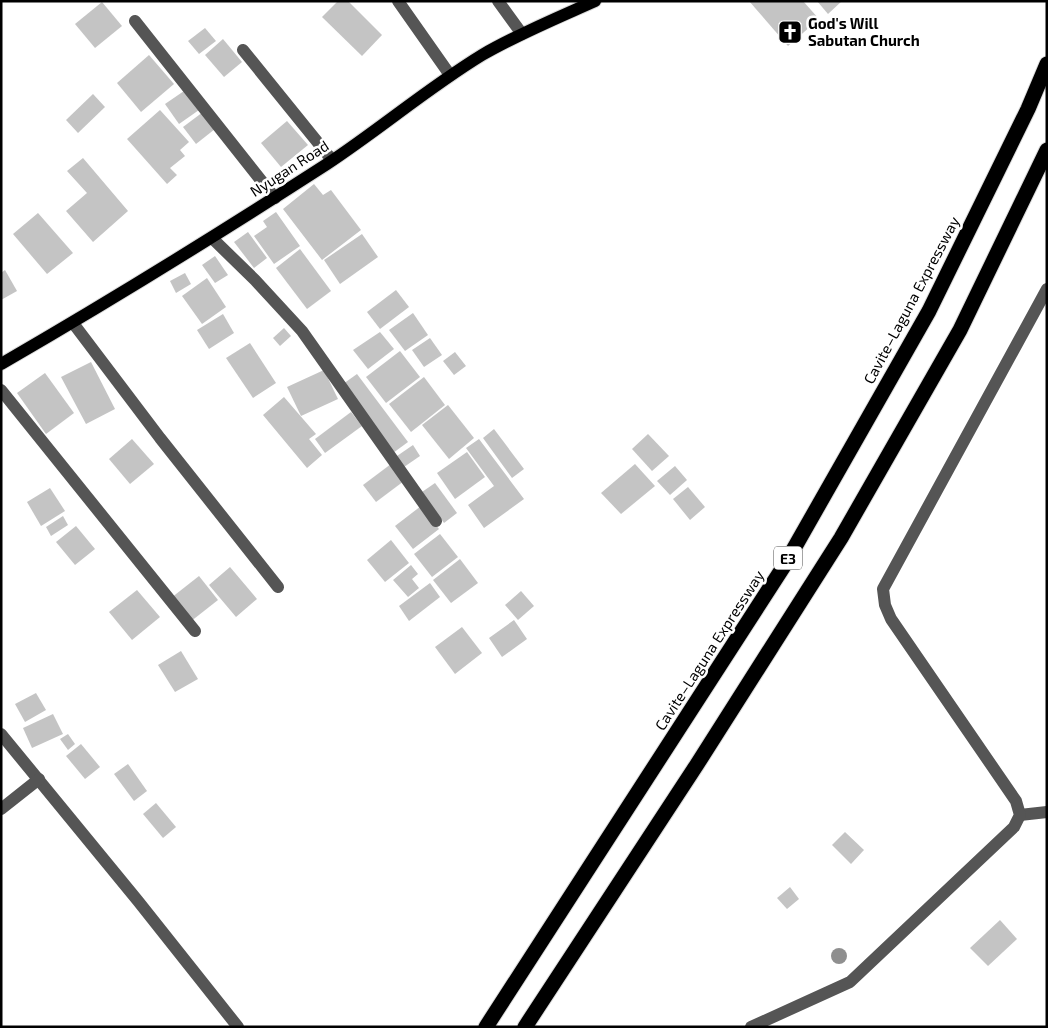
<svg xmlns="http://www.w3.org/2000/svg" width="1048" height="1028" font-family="'Exo 2',sans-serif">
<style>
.building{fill:#c4c4c4}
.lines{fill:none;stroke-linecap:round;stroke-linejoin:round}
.major-casing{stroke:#dbdbdb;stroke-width:14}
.highway-casing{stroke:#dbdbdb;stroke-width:17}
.minor{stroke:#555;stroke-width:12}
.major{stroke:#000;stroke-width:12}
.highway{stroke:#000;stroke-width:15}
.tree{fill:#8f8f8f}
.labels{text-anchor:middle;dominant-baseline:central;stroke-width:5;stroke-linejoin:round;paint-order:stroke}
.shield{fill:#fff;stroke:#4c4c4c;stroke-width:1}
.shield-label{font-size:14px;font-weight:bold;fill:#000}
.poi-label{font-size:15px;font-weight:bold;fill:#000;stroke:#fff;text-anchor:start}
.street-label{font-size:15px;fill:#000;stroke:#fff}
</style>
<rect width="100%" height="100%" fill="#fff"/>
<!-- building -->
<g class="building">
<path d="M 338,1 L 348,1 L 382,35 L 362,56 L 322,17 Z"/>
<path d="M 749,1 L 803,1 L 819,19 L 788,46 Z"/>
<path d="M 817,1 L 842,1 L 828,14 Z"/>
<path d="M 102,2 L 122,26 L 95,48 L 75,24 Z"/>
<path d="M 205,28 L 216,41 L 199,54 L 188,41 Z"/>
<path d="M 223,39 L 242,62 L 224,77 L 205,55 Z"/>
<path d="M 149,55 L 174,84 L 141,112 L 117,83 Z"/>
<path d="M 184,91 L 199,110 L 179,124 L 165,104 Z"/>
<path d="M 93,94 L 105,107 L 78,133 L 66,120 Z"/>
<path d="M 160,110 L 189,142 L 180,150 L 185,156 L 170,168 L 177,175 L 167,184 L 127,139 Z"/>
<path d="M 203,112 L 215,129 L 196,144 L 183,127 Z"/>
<path d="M 287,121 L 308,145 L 281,167 L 261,143 Z"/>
<path d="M 83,158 L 128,211 L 93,242 L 66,211 L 87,193 L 67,171 Z"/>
<path d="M 314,184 L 323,195 L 331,190 L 361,230 L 322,260 L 283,209 Z"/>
<path d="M 276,212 L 300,246 L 274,264 L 254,236 L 267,227 L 263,221 Z"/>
<path d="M 38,213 L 73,253 L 47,274 L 13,234 Z"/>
<path d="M 248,232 L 267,258 L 254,268 L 234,242 Z"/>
<path d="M 362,234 L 378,257 L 340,284 L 324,260 Z"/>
<path d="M 300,249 L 331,291 L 307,309 L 276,268 Z"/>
<path d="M 215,256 L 228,275 L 215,283 L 202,265 Z"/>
<path d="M 5,270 L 17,291 L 1,300 L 1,273 Z"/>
<path d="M 185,273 L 191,284 L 176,293 L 170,281 Z"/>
<path d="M 207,278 L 226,307 L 202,324 L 182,296 Z"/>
<path d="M 396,290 L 409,307 L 380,329 L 367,312 Z"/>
<path d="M 413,313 L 428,335 L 405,351 L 389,330 Z"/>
<path d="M 223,314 L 234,333 L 209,349 L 197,330 Z"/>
<path d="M 284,328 L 291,336 L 280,346 L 273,338 Z"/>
<path d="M 380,332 L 394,349 L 368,369 L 353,350 Z"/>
<path d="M 430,338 L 442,355 L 424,367 L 412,350 Z"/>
<path d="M 250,343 L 276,383 L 253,398 L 226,358 Z"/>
<path d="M 400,351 L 420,377 L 386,403 L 366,377 Z"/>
<path d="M 455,352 L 466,366 L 454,375 L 443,361 Z"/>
<path d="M 91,362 L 115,409 L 86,424 L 61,377 Z"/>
<path d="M 324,370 L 338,399 L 301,416 L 287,387 Z"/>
<path d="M 45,373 L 74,413 L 46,434 L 17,393 Z"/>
<path d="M 357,374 L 408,442 L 393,453 L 343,384 Z"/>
<path d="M 424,377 L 445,405 L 411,432 L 389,404 Z"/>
<path d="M 284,397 L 316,434 L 309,439 L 322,455 L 307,468 L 263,415 Z"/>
<path d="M 448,405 L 474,438 L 449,459 L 422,425 Z"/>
<path d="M 351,412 L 362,426 L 325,453 L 315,439 Z"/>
<path d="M 494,429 L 524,469 L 512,478 L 483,438 Z"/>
<path d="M 648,434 L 669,456 L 652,471 L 632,449 Z"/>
<path d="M 132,439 L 154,464 L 130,484 L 109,459 Z"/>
<path d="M 479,439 L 524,499 L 484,528 L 468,505 L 494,486 L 466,448 Z"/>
<path d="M 413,445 L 420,456 L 404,467 L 397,456 Z"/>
<path d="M 467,452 L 485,477 L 455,499 L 437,473 Z"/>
<path d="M 391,464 L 404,481 L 376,502 L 363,485 Z"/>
<path d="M 635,464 L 655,486 L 621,514 L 601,493 Z"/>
<path d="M 675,466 L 687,480 L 670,495 L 657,481 Z"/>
<path d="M 435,483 L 457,513 L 444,523 L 422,492 Z"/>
<path d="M 688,487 L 705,507 L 690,520 L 673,499 Z"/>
<path d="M 50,488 L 65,511 L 41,526 L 27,502 Z"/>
<path d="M 421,506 L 439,529 L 413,549 L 395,526 Z"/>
<path d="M 63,516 L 68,525 L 51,536 L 46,527 Z"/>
<path d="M 76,526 L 95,549 L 75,565 L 56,542 Z"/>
<path d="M 440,534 L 458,557 L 432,577 L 414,554 Z"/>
<path d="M 391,540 L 409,563 L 385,582 L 367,560 Z"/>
<path d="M 460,559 L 478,583 L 451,603 L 433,580 Z"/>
<path d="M 411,565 L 418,574 L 412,579 L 419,588 L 408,597 L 393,580 Z"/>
<path d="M 230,567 L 257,599 L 236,617 L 209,585 Z"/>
<path d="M 199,576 L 218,600 L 190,622 L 171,598 Z"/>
<path d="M 430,583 L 440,597 L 409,621 L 399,606 Z"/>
<path d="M 137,590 L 160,617 L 132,640 L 109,612 Z"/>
<path d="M 521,591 L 534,606 L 518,620 L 505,605 Z"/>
<path d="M 514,620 L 527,639 L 502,657 L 489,638 Z"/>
<path d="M 462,627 L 482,653 L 455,674 L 435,647 Z"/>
<path d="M 181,651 L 198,679 L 175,692 L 158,665 Z"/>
<path d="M 36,693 L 46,710 L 25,722 L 15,704 Z"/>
<path d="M 53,714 L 63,734 L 32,748 L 23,728 Z"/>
<path d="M 68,734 L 75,744 L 68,750 L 60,739 Z"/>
<path d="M 81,744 L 100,767 L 85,779 L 66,756 Z"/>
<path d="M 128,764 L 147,791 L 134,801 L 114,774 Z"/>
<path d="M 156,803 L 176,827 L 163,838 L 143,814 Z"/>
<path d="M 845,832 L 864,850 L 851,864 L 832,845 Z"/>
<path d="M 790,887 L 799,899 L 787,909 L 777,898 Z"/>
<path d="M 1000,920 L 1017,939 L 988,966 L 970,948 Z"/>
</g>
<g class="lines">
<!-- major casing -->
<g class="major-casing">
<path id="major" d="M 1,364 C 112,300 220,233 327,164 C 380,129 428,88 482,55 C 518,34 557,18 595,1"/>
</g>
<!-- highway casing -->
<g class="highway-casing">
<g id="highway">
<path d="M 486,1027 L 784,566 L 929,311 L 1028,109 L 1047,64"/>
<path d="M 525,1027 L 696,766 L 841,538 L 960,330 L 1047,150"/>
</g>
</g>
<!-- minor -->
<g class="minor">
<path d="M 398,1 L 450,75"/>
<path d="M 498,1 L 522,34"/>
<path d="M 135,21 L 275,198"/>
<path d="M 243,50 L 332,160"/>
<path d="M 212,238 L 255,280 L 302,331 L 436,521"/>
<path d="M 73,323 L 160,438 L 278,587"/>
<path d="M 1,390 L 195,631"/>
<path d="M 1,734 L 138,901 L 238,1027"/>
<path d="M 1,809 L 39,779"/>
<path d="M 1020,815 L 1047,812"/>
<path d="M 751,1027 L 850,982 L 1014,827 L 1020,815 L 1016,801 L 891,619 L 885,605 L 883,589 L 1047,289"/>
</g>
<!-- major -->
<use href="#major" class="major"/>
<!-- highway -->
<use href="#highway" class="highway"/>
</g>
<!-- trees -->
<circle class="tree" cx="839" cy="956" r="8"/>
<!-- icons -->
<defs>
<g id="church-square" transform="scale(1.25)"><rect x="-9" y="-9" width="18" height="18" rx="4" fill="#000" stroke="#fff"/><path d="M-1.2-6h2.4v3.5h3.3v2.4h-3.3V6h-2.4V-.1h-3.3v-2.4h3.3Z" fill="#fff"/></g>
</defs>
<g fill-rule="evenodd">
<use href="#church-square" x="790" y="32"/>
</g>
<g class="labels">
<!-- shield labels -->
<rect class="shield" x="774" y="546.5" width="28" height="23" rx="4"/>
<g class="shield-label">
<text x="788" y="558">E3</text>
</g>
<!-- poi labels -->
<g class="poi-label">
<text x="808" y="23">God's Will<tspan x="808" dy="17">Sabutan Church</tspan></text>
</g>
<!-- street labels -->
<g class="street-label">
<text transform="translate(289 168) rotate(-33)">Nyugan Road</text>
<text transform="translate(911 300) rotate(-62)">Cavite–Laguna Expressway</text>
<text transform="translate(709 650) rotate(-57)">Cavite–Laguna Expressway</text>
</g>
</g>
<!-- border -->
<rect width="1048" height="1028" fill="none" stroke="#000000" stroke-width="5"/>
</svg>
